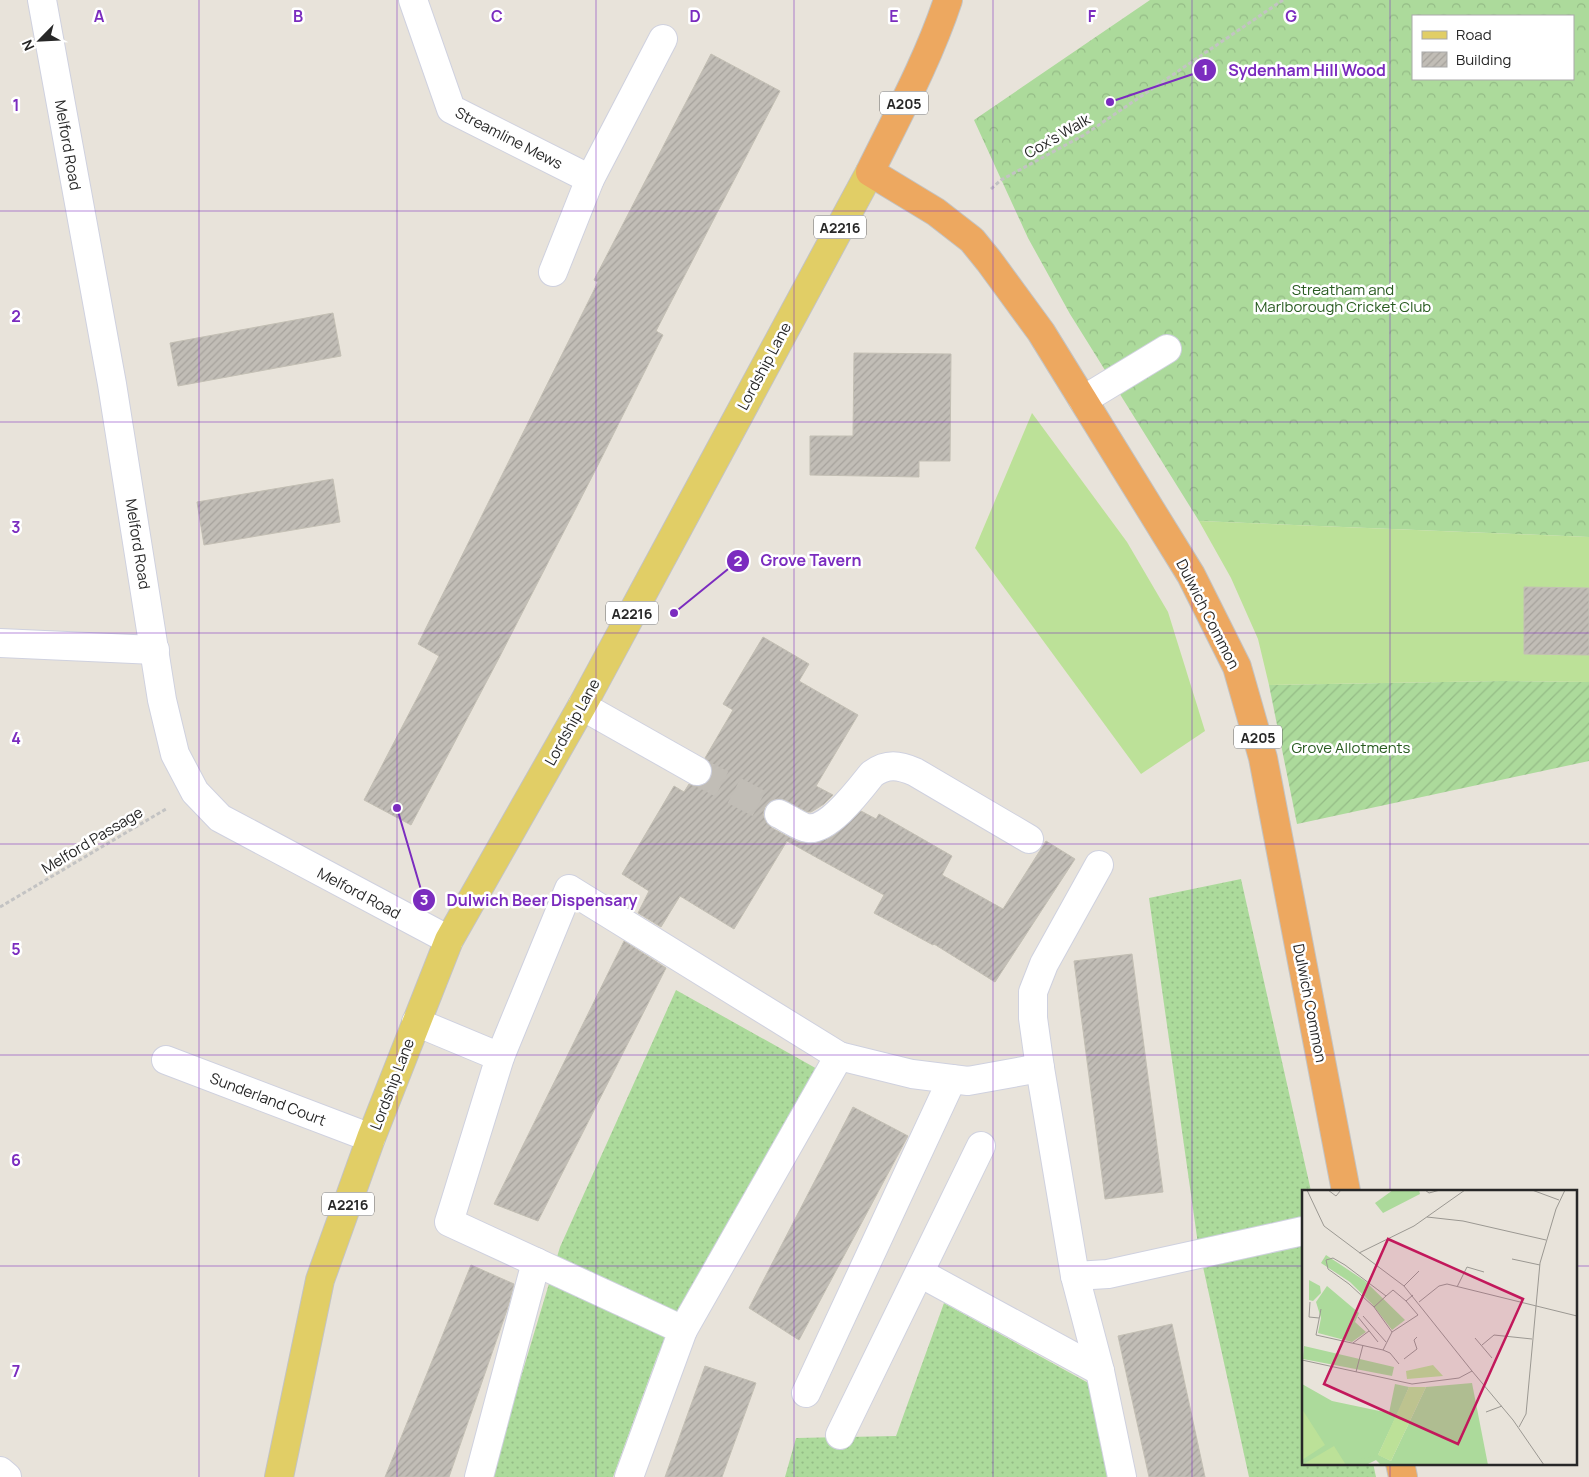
<svg xmlns="http://www.w3.org/2000/svg" width="1589" height="1477" font-family="Manrope,sans-serif">
<style>
.grass{fill:url(#grass-dots)}
.forest{fill:url(#forest-crowns);fill-rule:evenodd}
.garden{fill:url(#garden-furrows)}
.pitch{fill:#bce198}
.building{fill:url(#building-hatch);stroke:#c3bfb4}
.lines{fill:none;stroke-linecap:round;stroke-linejoin:round}
.minor-tunnel{stroke:#c1bdb6;stroke-width:28;stroke-dasharray:28 14;stroke-linecap:butt}
.minor-casing{stroke:#cfd1df;stroke-width:30}
.major-casing{stroke:#c3c3c3;stroke-width:30}
.highway-casing{stroke:#c3c3c3;stroke-width:30}
.path{stroke:#c3c3c3;stroke-width:3;stroke-dasharray:4 2.5;stroke-linecap:butt}
.minor{stroke:#fff;stroke-width:28}
.major{stroke:#e1ce66;stroke-width:28}
.highway{stroke:#eda860;stroke-width:28}
.grid{fill:none;stroke:#7b2cbf;stroke-width:1;stroke-opacity:0.55}
.labels{text-anchor:middle;dominant-baseline:central;stroke-width:5;stroke-linejoin:round;paint-order:stroke}
.shield{fill:#fff;stroke:#686868;stroke-width:1}
.shield-label{font-size:14px;font-weight:bold;fill:#272727}
.street-label{font-size:15px;fill:#272727;stroke:#fff}
.park-label{font-size:15px;fill:#285b20;stroke:#fff}
.inset-road{fill:none;stroke:#9b9892;stroke-width:1}
.view{fill:#c2185b;fill-opacity:0.15;stroke:#c2185b;stroke-width:2.5}
.inset-edge{fill:none;stroke:#272727;stroke-width:2.5}
.grid-label{font-size:16px;text-anchor:middle;font-weight:bold;fill:#7b2cbf;stroke:#fff;stroke-width:5;stroke-linejoin:round;paint-order:stroke}
.leader{fill:none;stroke:#7b2cbf;stroke-width:2}
.callout-dot{fill:#7b2cbf;stroke:#fff;stroke-width:2}
.mark-label{font-size:15px;text-anchor:middle;font-weight:bold;fill:#fff}
.callout-label{font-size:16px;text-anchor:middle;font-weight:bold;fill:#7b2cbf;stroke:#fff;stroke-width:5;stroke-linejoin:round;paint-order:stroke}
</style>
<defs>
<pattern id="grass-dots" width="8" height="8" patternUnits="userSpaceOnUse" patternTransform="scale(1.25)"><rect width="8" height="8" fill="#acda9b"/><path d="M2 2h.1M6 6h.1" fill="none" stroke="#94bb86" stroke-width="1.8" stroke-linecap="round"/></pattern>
<pattern id="forest-crowns" width="20" height="18" patternUnits="userSpaceOnUse" patternTransform="scale(1.25)"><rect width="20" height="18" fill="#acda9b"/><path d="M2 6a3 3 0 1 1 6 0M12 15a3 3 0 1 1 6 0" fill="none" stroke="#94bb86"/></pattern>
<pattern id="garden-furrows" width="10" height="10" patternUnits="userSpaceOnUse" patternTransform="scale(1.25)"><rect width="10" height="10" fill="#acda9b"/><path d="M-1 1l2-2M0 10L10 0M9 11l2-2" fill="none" stroke="#94bb86"/></pattern>
<pattern id="building-hatch" width="6" height="6" patternUnits="userSpaceOnUse" patternTransform="scale(1.25)"><rect width="6" height="6" fill="#c1bdb6"/><path d="M-1 1l2-2M0 6l6-6M5 7l2-2" fill="none" stroke="#a6a29c"/></pattern>
</defs>
<rect width="100%" height="100%" fill="#e8e3da"/>
<!-- grass -->
<g class="grass">
<path d="M 1241,879 L 1311,1191 L 1303,1191 L 1303,1463 L 1373,1463 L 1376,1477 L 1249,1477 L 1198,1244 L 1149,898 Z"/>
<path d="M 676,990 L 819,1070 L 658,1354 L 613,1477 L 491,1477 L 560,1247 Z"/>
<path d="M 944,1303 L 1092,1385 L 1107,1477 L 785,1477 L 796,1438 L 896,1436 Z"/>
</g>
<!-- forest -->
<path class="forest" d="M 1150,0 L 1589,0 L 1589,537 L 1199,521 L 1070,314 L 1028,238 L 974,120 ZM 1413,16 L 1573,16 L 1573,79 L 1413,79 Z"/>
<!-- garden -->
<path class="garden" d="M 1501,681 L 1589,682 L 1589,761 L 1297,824 L 1269,685 Z"/>
<!-- pitch -->
<g class="pitch">
<path d="M 1032,413 L 1127,542 L 1168,612 L 1205,731 L 1141,774 L 975,548 Z"/>
<path d="M 1199,521 L 1589,537 L 1589,682 L 1501,681 L 1269,685 L 1258,639 L 1231,578 Z"/>
</g>
<!-- building -->
<g class="building">
<path d="M 711,54 L 780,91 L 656,331 L 663,335 L 597,467 L 499,658 L 411,825 L 364,800 L 439,656 L 418,644 L 598,282 L 594,280 Z"/>
<path d="M 333,313 L 341,356 L 178,386 L 170,343 Z"/>
<path d="M 854,353 L 951,354 L 950,461 L 919,461 L 919,477 L 810,475 L 810,436 L 853,436 Z"/>
<path d="M 333,479 L 340,522 L 204,545 L 197,502 Z"/>
<path d="M 1524,587 L 1589,588 L 1589,655 L 1524,654 Z"/>
<path d="M 763,637 L 809,664 L 799,681 L 858,715 L 816,786 L 833,795 L 824,804 L 811,812 L 807,812 L 785,800 L 777,799 L 771,801 L 765,807 L 763,815 L 766,822 L 772,828 L 798,842 L 816,843 L 833,836 L 861,811 L 876,819 L 879,814 L 952,856 L 942,875 L 1003,909 L 1046,841 L 1075,859 L 995,982 L 934,944 L 933,945 L 874,913 L 884,895 L 787,841 L 734,929 L 680,896 L 661,927 L 638,913 L 649,891 L 622,874 L 674,786 L 684,792 L 689,784 L 698,787 L 705,784 L 710,779 L 713,770 L 710,763 L 705,758 L 733,710 L 723,704 Z"/>
<path d="M 624,941 L 666,968 L 538,1221 L 494,1204 Z"/>
<path d="M 1132,954 L 1163,1192 L 1105,1199 L 1074,961 Z"/>
<path d="M 853,1107 L 908,1136 L 799,1340 L 749,1308 Z"/>
<path d="M 471,1265 L 514,1284 L 508,1307 L 449,1477 L 385,1477 Z"/>
<path d="M 1172,1324 L 1205,1477 L 1149,1477 L 1118,1336 Z"/>
<path d="M 705,1366 L 756,1383 L 722,1477 L 665,1477 Z"/>
</g>
<g class="lines">
<!-- minor-tunnel -->
<path class="minor-tunnel" d="M 697,771 L 779,814"/>
<!-- minor casing -->
<g class="minor-casing">
<g id="minor">
<path d="M 42,0 L 112,384 L 162,700 L 175,754 L 195,792 L 220,818 L 449,940"/>
<path d="M 413,0 L 451,109 L 590,179"/>
<path d="M 553,272 L 590,179 L 663,39"/>
<path d="M 1083,400 L 1167,349"/>
<path d="M 0,643 L 155,650"/>
<path d="M 582,706 L 697,771"/>
<path d="M 779,814 C 786,817 800,827 807,828 C 828,832 860,789 872,774 C 887,763 899,765 915,772 L 1029,839"/>
<path d="M 416,1022 L 500,1057 L 449,1222 L 683,1330 L 629,1477"/>
<path d="M 839,1056 L 912,1074 L 968,1081 L 1040,1068 L 1075,1276 L 1100,1371 L 1122,1477"/>
<path d="M 500,1057 L 569,889 L 839,1056 L 683,1330"/>
<path d="M 166,1060 L 371,1138"/>
<path d="M 1040,1068 L 1033,1018 L 1033,992 L 1044,964 L 1099,865"/>
<path d="M 920,1273 L 1100,1371"/>
<path d="M 1075,1276 L 1108,1274 L 1303,1231"/>
<path d="M 806,1393 L 952,1079"/>
<path d="M 840,1435 L 981,1146"/>
<path d="M 0,1471 L 7,1477"/>
<path d="M 479,1477 L 536,1262"/>
</g>
</g>
<!-- major casing -->
<g class="major-casing">
<path id="major" d="M 279,1477 L 320,1280 L 371,1138 L 449,940 L 582,706 L 870,172"/>
</g>
<!-- highway casing -->
<g class="highway-casing">
<g id="highway">
<path d="M 948,0 C 928,60 898,115 870,172 L 936,212 L 972,240 L 989,261 L 1041,332 L 1191,575 L 1237,667 L 1263,758 L 1346,1191"/>
<path d="M 1400,1463 L 1403,1477"/>
</g>
</g>
<!-- path -->
<g class="path">
<path d="M 991,189 L 1001,180 L 1084,135 L 1283,0"/>
<path d="M 0,907 L 166,809"/>
</g>
<!-- minor -->
<use href="#minor" class="minor"/>
<!-- major -->
<use href="#major" class="major"/>
<!-- highway -->
<use href="#highway" class="highway"/>
</g>
<!-- grid -->
<path class="grid" d="M 199,0 L 199,1477M 397,0 L 397,1477M 596,0 L 596,1477M 794,0 L 794,1477M 993,0 L 993,1477M 1192,0 L 1192,1477M 1390,0 L 1390,1191M 0,211 L 1589,211M 0,422 L 1589,422M 0,633 L 1589,633M 0,844 L 1589,844M 0,1055 L 1589,1055M 0,1266 L 1303,1266M 1575,1266 L 1589,1266M 1390,1463 L 1390,1477"/>
<g class="labels">
<!-- shield labels -->
<g class="shield">
<rect x="880" y="91.5" width="48" height="23" rx="4"/>
<rect x="814" y="215.5" width="52" height="23" rx="4"/>
<rect x="606" y="601.5" width="52" height="23" rx="4"/>
<rect x="1234" y="725.5" width="48" height="23" rx="4"/>
<rect x="322" y="1192.5" width="52" height="23" rx="4"/>
</g>
<g class="shield-label">
<text x="904" y="103">A205</text>
<text x="840" y="227">A2216</text>
<text x="632" y="613">A2216</text>
<text x="1258" y="737">A205</text>
<text x="348" y="1204">A2216</text>
</g>
<!-- street labels -->
<g class="street-label">
<text transform="translate(1057 136) rotate(-30)">Cox's Walk</text>
<text transform="translate(509 138) rotate(27)">Streamline Mews</text>
<text transform="translate(68 145) rotate(80)">Melford Road</text>
<text transform="translate(764 366) rotate(-62)">Lordship Lane</text>
<text transform="translate(138 544) rotate(81)">Melford Road</text>
<text transform="translate(1208 614) rotate(63)">Dulwich Common</text>
<text transform="translate(572 722) rotate(-61)">Lordship Lane</text>
<text transform="translate(92 840) rotate(-31)">Melford Passage</text>
<text transform="translate(359 893) rotate(28)">Melford Road</text>
<text transform="translate(1310 1003) rotate(79)">Dulwich Common</text>
<text transform="translate(392 1084) rotate(-69)">Lordship Lane</text>
<text transform="translate(268 1099) rotate(21)">Sunderland Court</text>
</g>
<!-- park labels -->
<g class="park-label">
<text x="1343" y="289">Streatham and<tspan x="1343" dy="17">Marlborough Cricket Club</tspan></text>
<text x="1351" y="747">Grove Allotments</text>
</g>
</g>
<!-- overview -->
<g transform="translate(1302 1190)">
<rect width="275" height="275" fill="#e8e3da"/>
<path d="M 24,65 L 63,91 L 103,130 L 90,140 L 70,114 L 48,92 L 19,73 ZM 25,96 L 57,123 L 53,132 L 64,142 L 50,152 L 16,143 L 19,128 L 14,112 ZM 2,156 L 92,177 L 90,186 L 1,169 Z" fill="#acda9b"/>
<path d="M 91,0 L 117,0 L 118,4 L 81,23 L 73,13 ZM 7,90 L 18,96 L 19,103 L 11,111 L 7,110 ZM 170,193 L 186,275 L 79,275 L 74,270 L 64,275 L 0,275 L 0,194 L 30,211 L 77,265 L 89,271 L 124,197 Z" fill="#acda9b"/>
<path d="M 93,194 L 107,197 L 98,218 L 76,265 L 59,269 L 23,225 L 30,211 L 87,223 Z" fill="#acda9b"/>
<path d="M 131,175 L 141,186 L 105,189 L 104,181 ZM 107,197 L 124,197 L 89,271 L 76,265 ZM 0,219 L 23,255 L 0,270 ZM 32,256 L 44,275 L 0,275 Z" fill="#bce198"/>
<path class="inset-road" d="M 5,0 L 22,36 L 102,96 L 170,181M 26,0 L 34,6 L 39,0M 123,0 L 127,3 L 138,0M 230,0 L 257,10M 125,27 L 161,31 L 244,50M 57,63 L 112,36 L 163,0M 210,69 L 238,75M 102,96 L 117,81M 155,97 L 165,77 L 182,82M 84,106 L 43,75 L 31,68 L 24,70 L 26,79 L 47,94 L 72,117 L 84,106 L 91,100 L 104,111 L 111,105M 8,112 L 7,127 L 17,128M 117,112 L 137,96 L 145,94 L 275,126M 72,117 L 90,142 L 116,125 L 104,111M 19,119 L 14,145 L 81,160 L 90,142M 61,126 L 84,152M 56,127 L 76,152M 173,148 L 190,168M 51,153 L 67,141M 180,155 L 192,145 L 230,149M 81,160 L 88,163 L 97,174M 102,169 L 115,159 L 112,150 L 115,147M 0,170 L 110,194 L 157,188 L 170,181 L 211,230 L 242,275M 54,182 L 61,155M 184,222 L 200,216M 217,237 L 224,224 L 238,73 L 254,19 L 263,0"/>
<path class="view" d="M 86,49 L 221,109 L 156,254 L 22,194 Z"/>
<rect width="275" height="275" class="inset-edge"/>
</g>
<g class="grid-label">
<text x="99" y="22">A</text>
<text x="298" y="22">B</text>
<text x="497" y="22">C</text>
<text x="695" y="22">D</text>
<text x="894" y="22">E</text>
<text x="1092" y="22">F</text>
<text x="1291" y="22">G</text>
<text x="16" y="111">1</text>
<text x="16" y="322">2</text>
<text x="16" y="533">3</text>
<text x="16" y="744">4</text>
<text x="16" y="955">5</text>
<text x="16" y="1166">6</text>
<text x="16" y="1377">7</text>
</g>
<!-- callouts -->
<path class="leader" d="M1110 102L1205 70M674 613L738 561M397 808L424 900"/>
<g class="callout-dot">
<circle cx="1110" cy="102" r="5"/>
<circle cx="674" cy="613" r="5"/>
<circle cx="397" cy="808" r="5"/>
<circle cx="1205" cy="70" r="12"/>
<circle cx="738" cy="561" r="12"/>
<circle cx="424" cy="900" r="12"/>
</g>
<g class="mark-label">
<text x="1205" y="75">1</text>
<text x="738" y="566">2</text>
<text x="424" y="905">3</text>
</g>
<g class="callout-label">
<text x="1307" y="76">Sydenham Hill Wood</text>
<text x="811" y="566">Grove Tavern</text>
<text x="542" y="906">Dulwich Beer Dispensary</text>
</g>
<!-- legend -->
<rect x="1412" y="15" width="162" height="65" fill="#ffffff" stroke="#a9a9a9"/>
<rect x="1422" y="31" width="25" height="8" fill="#e1ce66" stroke="#a9a9a9"/>
<text x="1456" y="40" font-size="15" fill="#272727">Road</text>
<rect x="1422" y="52" width="25" height="15" fill="url(#building-hatch)" stroke="#a9a9a9"/>
<text x="1456" y="65" font-size="15" fill="#272727">Building</text>
<!-- north arrow -->
<g transform="translate(40 40) rotate(246)" stroke="#ffffff" stroke-width="4" paint-order="stroke">
<path d="M0-4L9 19L0 12L-9 19Z" fill="#272727"/>
<text y="-8" font-size="14" font-weight="bold" text-anchor="middle" fill="#272727">N</text>
</g>
</svg>
